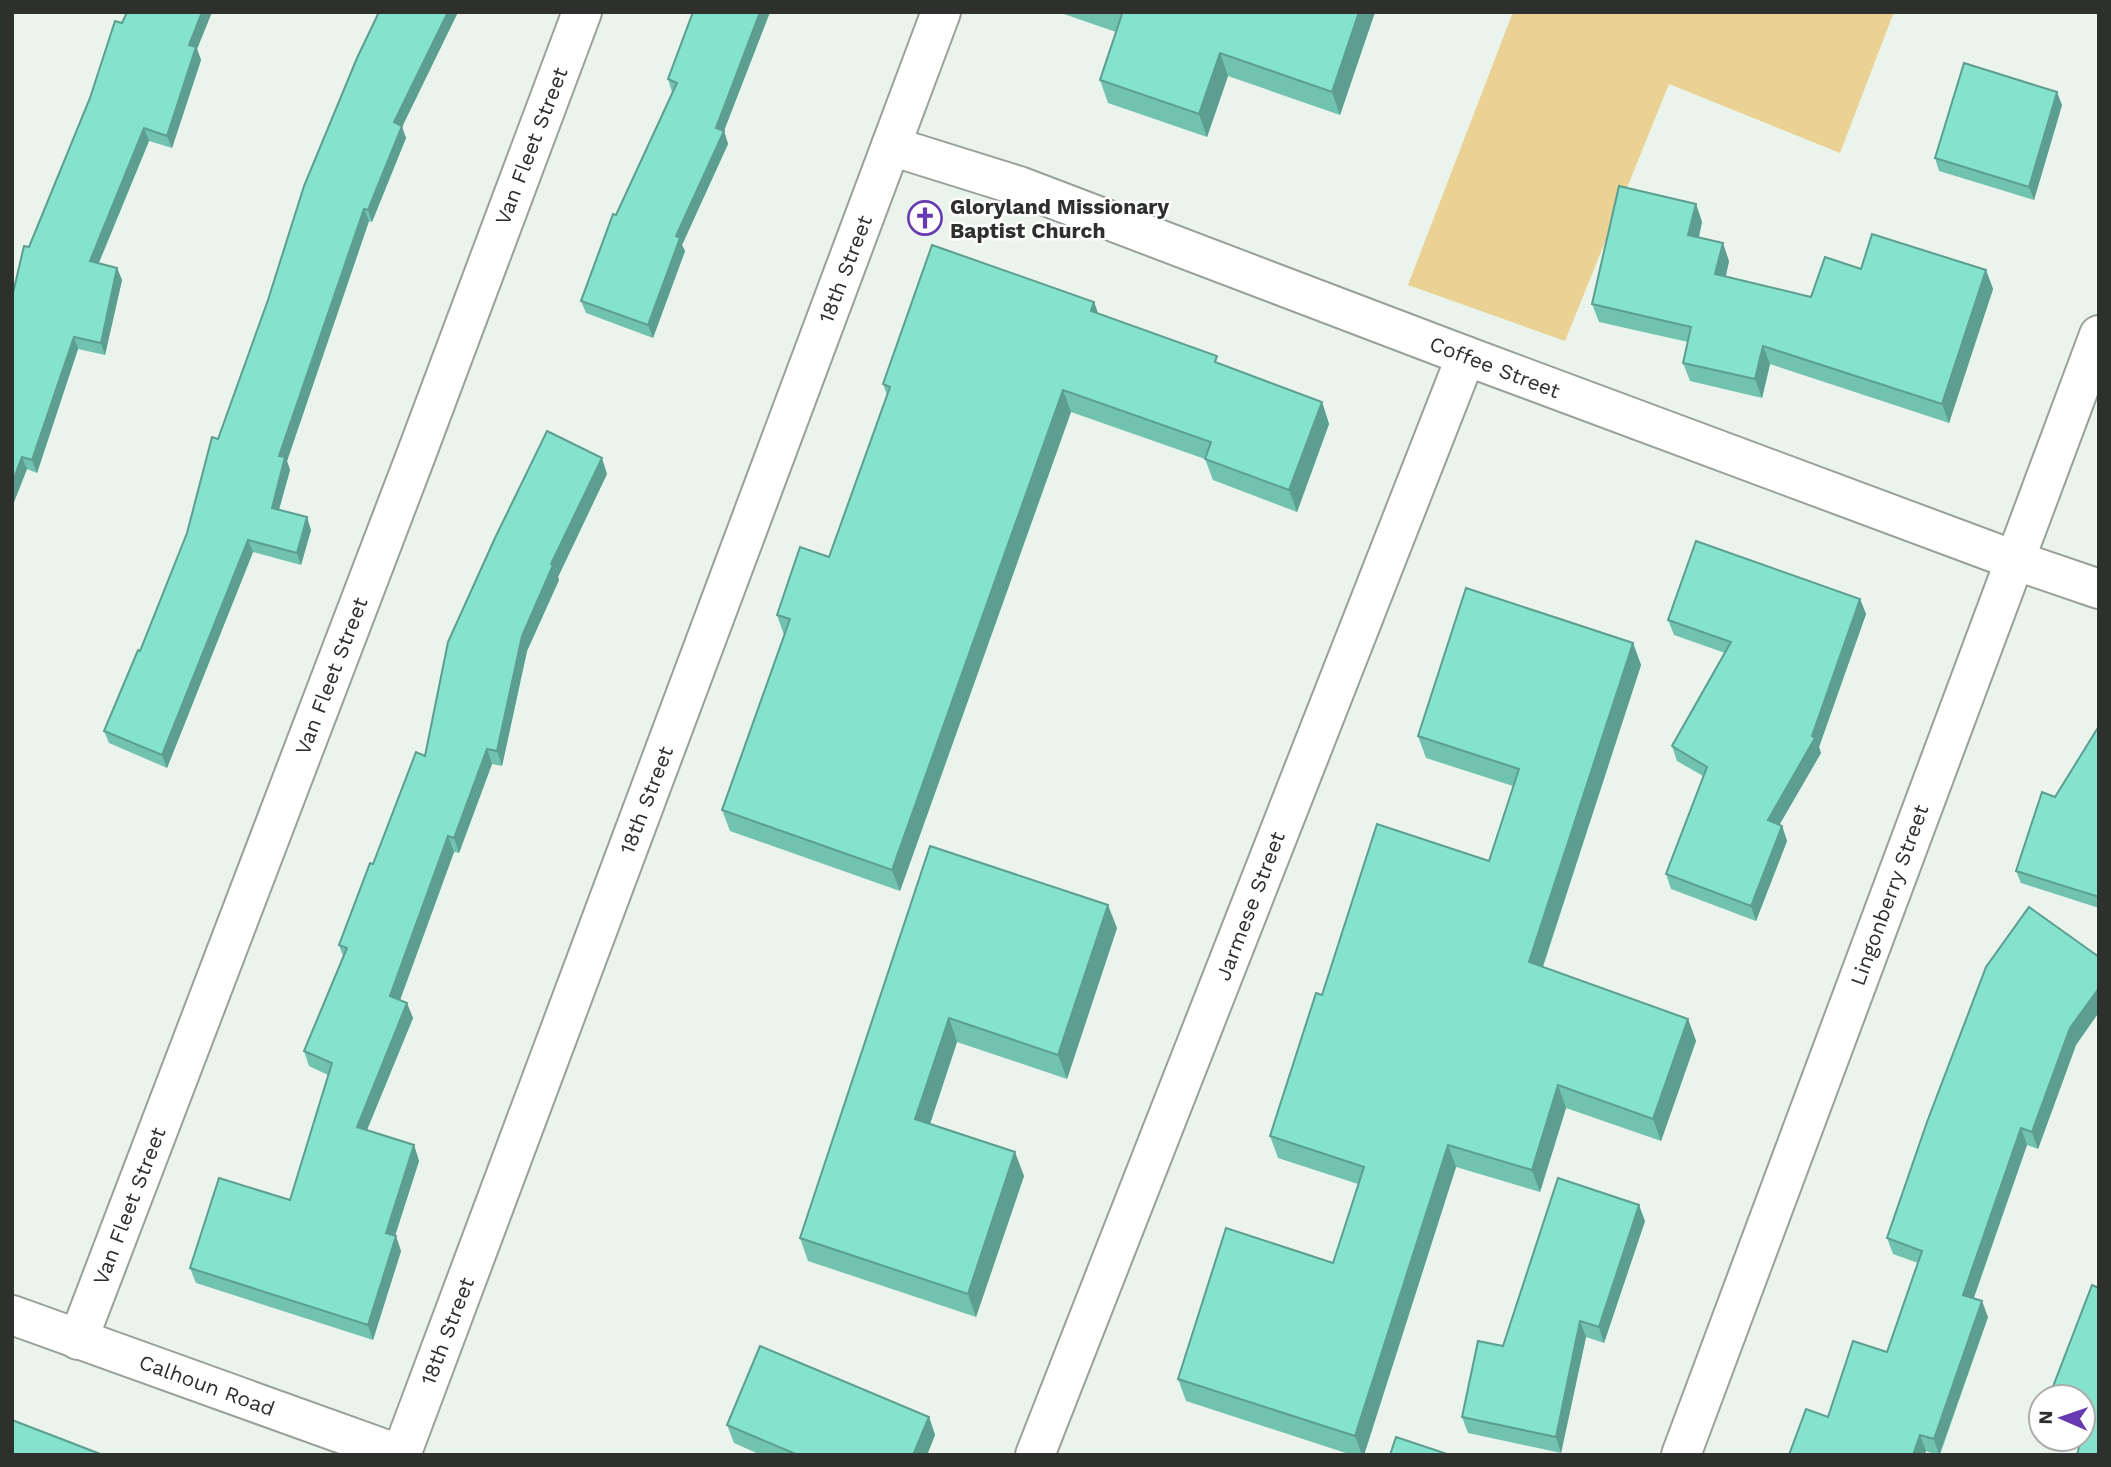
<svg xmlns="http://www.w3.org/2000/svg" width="2111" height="1467" font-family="'Work Sans',sans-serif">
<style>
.park{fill:#e9d294}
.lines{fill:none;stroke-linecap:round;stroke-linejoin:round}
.minor-casing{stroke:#98a099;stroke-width:42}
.minor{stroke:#fff;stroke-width:38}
.wall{fill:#72c2b0}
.shaded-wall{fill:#5c9e90}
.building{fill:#84e2cd;stroke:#5c9e90;stroke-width:2}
.labels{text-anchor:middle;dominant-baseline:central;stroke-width:5;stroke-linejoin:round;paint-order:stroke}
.street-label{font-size:21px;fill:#2d302d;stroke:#fff}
.poi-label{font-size:21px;font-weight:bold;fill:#2d302d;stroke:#fff;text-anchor:start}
</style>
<rect width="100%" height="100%" fill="#ebf4ec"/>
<!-- park -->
<path class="park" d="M 1513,12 L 1894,12 L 1840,153 L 1669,84 L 1565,341 L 1408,285 Z"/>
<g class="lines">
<!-- minor casing -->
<g class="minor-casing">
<g id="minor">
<path d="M 891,146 L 1019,186 L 1466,356 L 2014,560 L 2099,589"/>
<path d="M 12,1315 L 401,1455"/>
<path d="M 78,1340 L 416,455 L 582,12"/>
<path d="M 401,1455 L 941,12"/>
<path d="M 1035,1455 L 1466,356"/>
<path d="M 1681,1455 L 2099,335"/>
</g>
</g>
<!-- minor -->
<use href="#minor" class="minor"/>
</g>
<!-- wall -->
<g class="wall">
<path d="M 127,12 L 212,12 L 197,49 L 201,60 L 172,148 L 149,141 L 99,263 L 117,268 L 122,280 L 105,355 L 78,349 L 37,473 L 27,469 L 12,507 L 29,247 Z"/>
<path d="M 379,12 L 458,12 L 402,127 L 406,138 L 372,222 L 369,221 L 287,461 L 290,470 L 279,510 L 311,530 L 301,565 L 253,552 L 167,768 L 109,743 L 104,731 L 140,651 L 187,533 L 218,439 Z"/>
<path d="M 693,12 L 770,12 L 724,131 L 728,144 L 682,245 L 685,251 L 653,338 L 586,313 L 581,301 L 616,215 L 672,92 L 668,79 Z"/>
<path d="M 1058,12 L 1375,12 L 1340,115 L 1228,76 L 1207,137 L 1108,103 L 1100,80 L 1116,32 Z"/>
<path d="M 2062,105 L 2034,200 L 1939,171 L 1935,158 Z"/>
<path d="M 1696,204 L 1702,222 L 1699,237 L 1729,261 L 1726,276 L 1811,297 L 1861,269 L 1986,270 L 1993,289 L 1949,423 L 1770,364 L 1762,398 L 1690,381 L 1683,363 L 1688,342 L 1599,322 L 1592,304 Z"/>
<path d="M 1094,302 L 1098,314 L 1219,364 L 1322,402 L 1329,424 L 1297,512 L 1213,480 L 1205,459 L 1071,412 L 900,891 L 730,831 L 722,810 L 784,635 L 777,615 L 829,557 L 887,395 L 883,384 Z"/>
<path d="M 607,474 L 558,577 L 559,580 L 527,651 L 502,766 L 492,764 L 459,853 L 454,852 L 400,1000 L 413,1018 L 367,1130 L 414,1145 L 419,1161 L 395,1236 L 401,1251 L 373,1340 L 196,1283 L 190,1268 L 290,1200 L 328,1075 L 309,1066 L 304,1051 L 343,956 L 339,945 L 373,864 L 425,756 Z"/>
<path d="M 1860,599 L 1866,614 L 1819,747 L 1821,753 L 1779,825 L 1782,826 L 1787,841 L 1756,921 L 1671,889 L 1666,874 L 1703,776 L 1677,761 L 1672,746 L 1725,653 L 1674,635 L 1668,620 Z"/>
<path d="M 1633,643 L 1641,665 L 1543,967 L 1688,1019 L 1696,1041 L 1661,1141 L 1566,1108 L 1540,1192 L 1456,1167 L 1364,1455 L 1352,1455 L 1186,1401 L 1178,1379 L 1333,1263 L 1358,1184 L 1278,1158 L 1270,1136 L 1322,995 L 1489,861 L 1513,786 L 1426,758 L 1418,736 Z"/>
<path d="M 2099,726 L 2099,908 L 2021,883 L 2016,871 L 2055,797 Z"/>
<path d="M 930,846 L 1117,928 L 1067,1079 L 957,1042 L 930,1124 L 1024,1176 L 976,1317 L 808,1261 L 800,1238 Z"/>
<path d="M 2099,957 L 2099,1012 L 2076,1045 L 2038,1149 L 2027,1145 L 1974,1298 L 1988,1317 L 1940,1455 L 1937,1455 L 1828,1417 L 1887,1352 L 1918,1263 L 1893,1254 L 1887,1238 Z"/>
<path d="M 1645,1221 L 1604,1343 L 1586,1337 L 1561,1453 L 1468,1433 L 1462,1417 L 1503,1346 Z"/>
<path d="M 2099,1288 L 2099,1455 L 2085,1427 L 2083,1426 L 2083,1397 Z"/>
<path d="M 929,1417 L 935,1435 L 927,1455 L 761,1455 L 734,1443 L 727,1425 Z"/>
</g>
<!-- shaded-wall -->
<g class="shaded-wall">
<path d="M 202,12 L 212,12 L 197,49 L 201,60 L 172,148 L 167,136 L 189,45 Z"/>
<path d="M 448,12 L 458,12 L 402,127 L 406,138 L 372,222 L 368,210 L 394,122 Z"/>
<path d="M 760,12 L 770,12 L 723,133 L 724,131 L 728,144 L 682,245 L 685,251 L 653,338 L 648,325 L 676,236 L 716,128 Z"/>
<path d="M 1359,12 L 1375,12 L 1340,115 L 1332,92 Z"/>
<path d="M 1220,53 L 1228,76 L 1207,137 L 1199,114 Z"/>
<path d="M 2057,92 L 2062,105 L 2034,200 L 2029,187 Z"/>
<path d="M 144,128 L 149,141 L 94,274 L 90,261 Z"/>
<path d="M 1696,204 L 1702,222 L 1695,253 L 1688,235 Z"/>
<path d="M 364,209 L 369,221 L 287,461 L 290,470 L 276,520 L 272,508 L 279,456 Z"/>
<path d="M 1723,243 L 1729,261 L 1722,292 L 1715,274 Z"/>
<path d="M 117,268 L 122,280 L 105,355 L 101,343 Z"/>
<path d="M 1986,270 L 1993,289 L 1949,423 L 1942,404 Z"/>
<path d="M 1094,302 L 1102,324 L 1091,311 Z"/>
<path d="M 74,337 L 78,349 L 37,473 L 32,460 Z"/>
<path d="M 1763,346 L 1770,364 L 1762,398 L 1755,379 Z"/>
<path d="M 1063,390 L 1071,412 L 900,891 L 892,870 Z"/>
<path d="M 1322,402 L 1329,424 L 1297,512 L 1289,490 Z"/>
<path d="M 22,457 L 27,469 L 12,507 L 12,483 Z"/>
<path d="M 602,458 L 607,474 L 558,577 L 559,580 L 527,651 L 502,766 L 497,751 L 522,636 L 551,564 Z"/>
<path d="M 307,517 L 311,530 L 301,565 L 297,553 Z"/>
<path d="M 248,540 L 253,552 L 167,768 L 162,755 Z"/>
<path d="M 1860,599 L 1866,614 L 1819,747 L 1821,753 L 1773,836 L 1768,820 L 1812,736 Z"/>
<path d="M 1633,643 L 1641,665 L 1537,984 L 1529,962 Z"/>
<path d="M 487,749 L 492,764 L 459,853 L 454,838 Z"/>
<path d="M 1782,826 L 1787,841 L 1756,921 L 1751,906 Z"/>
<path d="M 448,836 L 454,852 L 396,1011 L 390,996 Z"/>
<path d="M 1108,905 L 1117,928 L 1067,1079 L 1058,1055 Z"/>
<path d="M 2099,988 L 2099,1012 L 2076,1045 L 2038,1149 L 2032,1132 L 2070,1028 Z"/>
<path d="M 407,1003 L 413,1018 L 362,1142 L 357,1127 Z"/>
<path d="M 949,1018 L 957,1042 L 924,1142 L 915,1119 Z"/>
<path d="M 1688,1019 L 1696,1041 L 1661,1141 L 1653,1119 Z"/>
<path d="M 1558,1085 L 1566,1108 L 1540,1192 L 1532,1170 Z"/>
<path d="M 2021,1128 L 2027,1145 L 1969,1311 L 1963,1295 Z"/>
<path d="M 414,1145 L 419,1161 L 391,1248 L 386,1233 Z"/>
<path d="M 1448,1145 L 1456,1167 L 1364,1455 L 1362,1455 L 1355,1436 Z"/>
<path d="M 1015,1152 L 1024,1176 L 976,1317 L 968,1294 Z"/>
<path d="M 1639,1205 L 1645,1221 L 1604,1343 L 1599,1327 Z"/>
<path d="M 396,1236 L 401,1251 L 373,1340 L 368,1325 Z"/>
<path d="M 1982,1301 L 1988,1317 L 1939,1455 L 1934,1439 Z"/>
<path d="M 1580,1321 L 1586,1337 L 1561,1453 L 1556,1437 Z"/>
<path d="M 929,1417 L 935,1435 L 927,1455 L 913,1455 Z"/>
<path d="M 1920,1435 L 1926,1451 L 1925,1455 L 1913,1455 Z"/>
</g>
<!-- building -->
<g class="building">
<path d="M 127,12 L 202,12 L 189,45 L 196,47 L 167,136 L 144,128 L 90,261 L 117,268 L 101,343 L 74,337 L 32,460 L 22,457 L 12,483 L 12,297 L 24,246 L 29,247 L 90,98 L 115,21 L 122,23 Z"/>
<path d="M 379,12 L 448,12 L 394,122 L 402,126 L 368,210 L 364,209 L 279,456 L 285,457 L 272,508 L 307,517 L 297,553 L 248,540 L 162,755 L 104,731 L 138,650 L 140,651 L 187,533 L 212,437 L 218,439 L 268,300 L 304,186 L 357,58 Z"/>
<path d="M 693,12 L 760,12 L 716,128 L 724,131 L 676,236 L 680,238 L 648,325 L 581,301 L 613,214 L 616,215 L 677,83 L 668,79 Z"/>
<path d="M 1118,12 L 1359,12 L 1332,92 L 1220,53 L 1199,114 L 1100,80 L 1122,14 Z"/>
<path d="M 1964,63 L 2057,92 L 2029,187 L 1935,158 Z"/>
<path d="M 1619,186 L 1696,204 L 1688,235 L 1723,243 L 1715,274 L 1811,297 L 1825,257 L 1861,269 L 1872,234 L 1986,270 L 1942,404 L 1763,346 L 1755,379 L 1683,363 L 1691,327 L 1592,304 Z"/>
<path d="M 932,245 L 1094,302 L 1091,311 L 1217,356 L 1215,362 L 1322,402 L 1289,490 L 1205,459 L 1211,442 L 1063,390 L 892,870 L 722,810 L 790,619 L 777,615 L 800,547 L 829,557 L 890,387 L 883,384 Z"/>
<path d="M 547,431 L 602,458 L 551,564 L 553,565 L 522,636 L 497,751 L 487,749 L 454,838 L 448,836 L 390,996 L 407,1003 L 357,1127 L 414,1145 L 386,1233 L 396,1236 L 368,1325 L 190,1268 L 219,1178 L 290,1200 L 332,1063 L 304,1051 L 347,948 L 339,945 L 370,863 L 373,864 L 416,752 L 425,756 L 448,642 L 495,538 Z"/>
<path d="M 1696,541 L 1860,599 L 1812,736 L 1815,738 L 1768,820 L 1782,826 L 1751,906 L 1666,874 L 1707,767 L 1672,746 L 1731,642 L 1668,620 Z"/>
<path d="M 1466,588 L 1633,643 L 1529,962 L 1688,1019 L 1653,1119 L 1558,1085 L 1532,1170 L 1448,1145 L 1355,1436 L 1178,1379 L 1226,1228 L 1333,1263 L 1364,1167 L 1270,1136 L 1316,993 L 1322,995 L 1377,824 L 1489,861 L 1519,769 L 1418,736 Z"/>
<path d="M 2099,726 L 2099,897 L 2016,871 L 2042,792 L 2055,797 Z"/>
<path d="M 930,846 L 1108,905 L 1058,1055 L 949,1018 L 915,1119 L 1015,1152 L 968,1294 L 800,1238 Z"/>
<path d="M 2029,907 L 2099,957 L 2099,988 L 2070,1028 L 2032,1132 L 2021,1128 L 1963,1295 L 1982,1301 L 1934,1439 L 1920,1435 L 1913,1455 L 1789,1455 L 1806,1409 L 1828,1417 L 1853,1341 L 1887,1352 L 1922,1251 L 1887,1238 L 1927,1122 L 1986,967 Z"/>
<path d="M 1558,1178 L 1639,1205 L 1599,1327 L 1580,1321 L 1556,1437 L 1462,1417 L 1478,1341 L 1503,1346 Z"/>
<path d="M 2092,1285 L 2099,1288 L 2099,1455 L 2077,1455 L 2081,1439 L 2083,1439 L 2083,1433 L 2089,1413 L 2083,1411 L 2083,1397 L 2049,1397 Z"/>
<path d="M 760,1346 L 929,1417 L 913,1455 L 798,1455 L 727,1425 Z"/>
<path d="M 12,1420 L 103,1455 L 12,1455 Z"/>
<path d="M 1396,1437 L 1450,1455 L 1390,1455 Z"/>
</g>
<!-- icons -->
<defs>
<g id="church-ring" transform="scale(1.75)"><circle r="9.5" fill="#fff" stroke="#673ab1" stroke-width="1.5"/><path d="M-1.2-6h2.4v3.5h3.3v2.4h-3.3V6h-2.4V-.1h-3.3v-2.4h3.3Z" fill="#673ab1"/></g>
</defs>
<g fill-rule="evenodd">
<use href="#church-ring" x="925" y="218"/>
</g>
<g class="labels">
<!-- street labels -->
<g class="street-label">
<text transform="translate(531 146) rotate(-69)">Van Fleet Street</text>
<text transform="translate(845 269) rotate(-69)">18th Street</text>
<text transform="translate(1495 367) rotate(21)">Coffee Street</text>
<text transform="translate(331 676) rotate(-69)">Van Fleet Street</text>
<text transform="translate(646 800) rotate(-69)">18th Street</text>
<text transform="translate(1889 895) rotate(-70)">Lingonberry Street</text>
<text transform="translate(1250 906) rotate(-69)">Jarmese Street</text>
<text transform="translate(129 1206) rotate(-69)">Van Fleet Street</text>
<text transform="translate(447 1331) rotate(-69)">18th Street</text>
<text transform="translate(207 1385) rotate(20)">Calhoun Road</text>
</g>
<!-- poi labels -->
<g class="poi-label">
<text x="950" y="206">Gloryland Missionary<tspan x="950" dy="24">Baptist Church</tspan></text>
</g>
</g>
<!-- border -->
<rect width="2111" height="1467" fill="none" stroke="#2d302d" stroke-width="28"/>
<!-- north arrow -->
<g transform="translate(2062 1418) rotate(272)"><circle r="33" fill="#ffffff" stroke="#abacab" stroke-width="2"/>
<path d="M0-5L12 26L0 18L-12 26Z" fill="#673ab1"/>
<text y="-10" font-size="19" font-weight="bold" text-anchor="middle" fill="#2d302d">N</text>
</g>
</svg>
